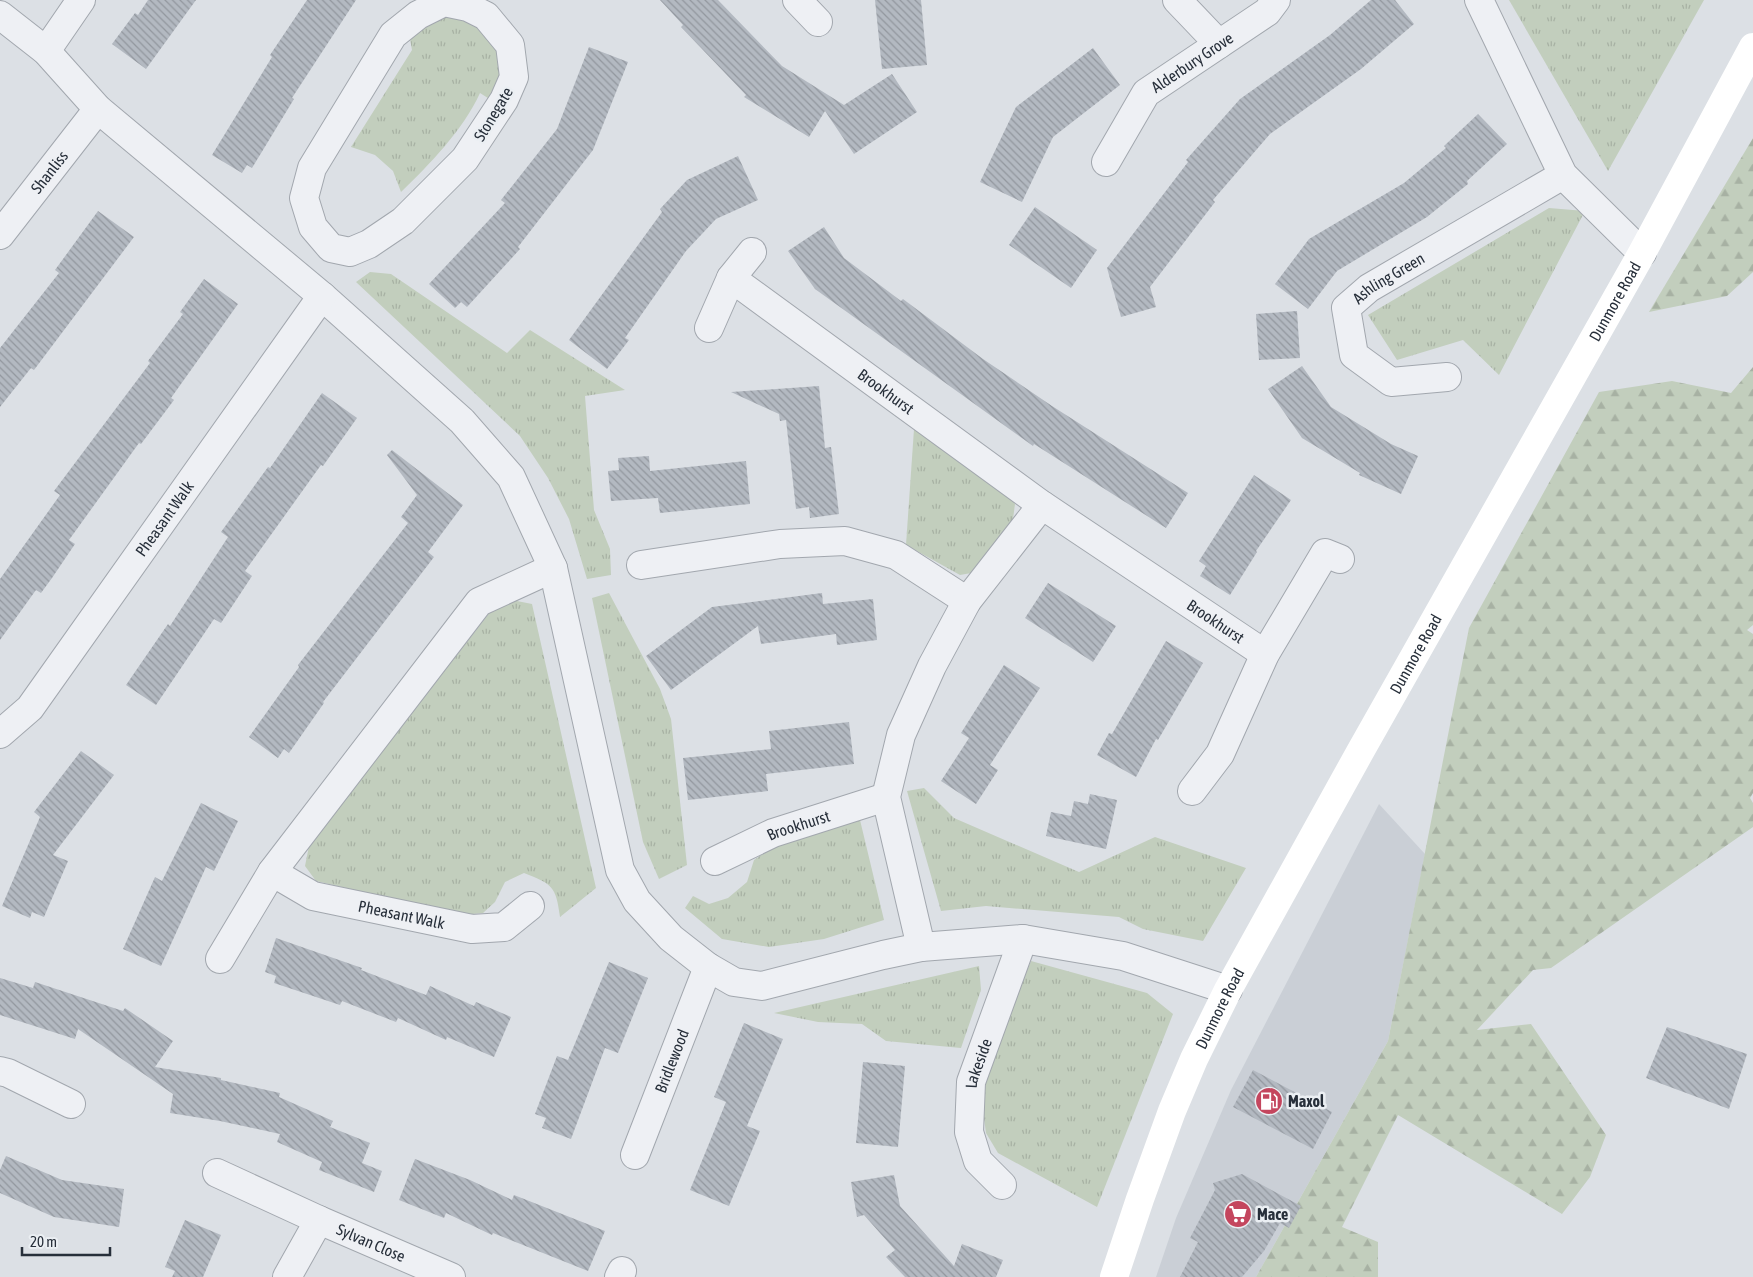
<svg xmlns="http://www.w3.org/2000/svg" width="1753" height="1277" font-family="'Asap Condensed',sans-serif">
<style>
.built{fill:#cacfd6}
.grass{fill:url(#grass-tufts)}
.forest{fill:url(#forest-firs)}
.building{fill:url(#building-back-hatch)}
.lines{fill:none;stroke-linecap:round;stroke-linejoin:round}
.minor-casing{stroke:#a2a7ae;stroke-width:30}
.minor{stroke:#eef0f4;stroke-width:28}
.secondary{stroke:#fff;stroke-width:28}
.labels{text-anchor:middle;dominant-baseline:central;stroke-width:5;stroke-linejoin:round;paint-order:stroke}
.street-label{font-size:16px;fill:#272f3a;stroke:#ebeff3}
.poi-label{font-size:16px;font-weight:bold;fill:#272f3a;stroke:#ebeff3;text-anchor:start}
</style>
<defs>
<pattern id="grass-tufts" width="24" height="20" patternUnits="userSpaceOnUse" patternTransform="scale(1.25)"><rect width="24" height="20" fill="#c2cebd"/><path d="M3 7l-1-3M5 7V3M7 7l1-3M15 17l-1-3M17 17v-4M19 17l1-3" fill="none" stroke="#a7b1a3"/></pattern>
<pattern id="forest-firs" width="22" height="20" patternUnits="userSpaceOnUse" patternTransform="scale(1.25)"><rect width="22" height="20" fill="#c2cebd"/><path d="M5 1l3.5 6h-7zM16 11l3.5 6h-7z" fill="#a7b1a3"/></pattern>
<pattern id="building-back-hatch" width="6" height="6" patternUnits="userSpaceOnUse" patternTransform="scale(1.25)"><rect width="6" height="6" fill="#b3b9c1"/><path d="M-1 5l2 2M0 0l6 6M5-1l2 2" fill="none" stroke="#92979e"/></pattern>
</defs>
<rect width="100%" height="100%" fill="#dce0e5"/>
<!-- built -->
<path class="built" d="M 1379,804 L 1425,854 L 1388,1041 L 1256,1277 L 1156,1277 L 1176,1218 L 1231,1090 Z"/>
<!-- grass -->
<g class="grass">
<path d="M 1509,0 L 1704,0 L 1608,171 Z"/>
<path d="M 450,16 L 475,21 L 489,36 L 500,56 L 502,80 L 491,100 L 480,93 C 463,130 430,164 401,192 L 393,171 L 375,155 L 351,147 L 412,50 L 410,39 L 425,22 Z"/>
<path d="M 1549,208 L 1585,211 L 1499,375 L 1463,340 L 1397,360 L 1368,315 Z"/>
<path d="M 370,272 L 391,274 L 507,353 L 530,330 L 625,390 L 585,396 L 594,510 L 610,549 L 611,575 L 587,579 L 569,519 L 548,478 L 520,436 L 356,282 Z"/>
<path d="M 914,429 L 1004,489 L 1015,504 L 1013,519 L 977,572 L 960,575 L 906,545 Z"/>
<path d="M 609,593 L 660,689 L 671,719 L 687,865 L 659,879 L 643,842 L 592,598 Z"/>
<path d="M 512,600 L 532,604 L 596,888 L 560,917 C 556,886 552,884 524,873 L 505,882 L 495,902 L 483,913 L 463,915 L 316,881 L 305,866 L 309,846 L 490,612 Z"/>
<path d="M 924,788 L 954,818 L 1079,872 L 1155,837 L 1246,868 L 1203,941 L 1143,929 L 1119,917 L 986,906 L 941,911 L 907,791 Z"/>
<path d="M 860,820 L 884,920 L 824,939 L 769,947 L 722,939 L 685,908 L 693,896 L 709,904 L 728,898 L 747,882 L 754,860 L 772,848 Z"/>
<path d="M 1031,961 L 1147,993 L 1173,1014 L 1097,1207 L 998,1153 L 986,1133 L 982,1104 L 991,1055 Z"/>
<path d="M 979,966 L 981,990 L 961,1048 L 886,1041 L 862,1024 L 818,1022 L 774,1013 Z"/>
</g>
<!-- forest -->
<g class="forest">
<path d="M 1753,138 L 1753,272 L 1727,296 L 1649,312 Z"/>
<path d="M 1753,367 L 1753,625 L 1747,630 L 1753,634 L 1753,793 L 1750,798 L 1753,803 L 1753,827 L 1551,968 L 1533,970 L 1477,1030 L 1531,1024 L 1606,1135 L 1590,1177 L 1562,1214 L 1398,1115 L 1342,1227 L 1378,1242 L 1378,1277 L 1256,1277 L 1388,1041 L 1469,628 L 1599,392 L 1672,381 L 1731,393 Z"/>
</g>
<!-- building -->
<g class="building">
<path d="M 148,0 L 196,0 L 146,69 L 112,44 L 135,13 L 138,15 Z"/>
<path d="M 307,0 L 356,0 L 292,98 L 294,99 L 252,168 L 247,165 L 242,173 L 212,155 L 272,57 L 270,55 Z"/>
<path d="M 660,0 L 718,0 L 782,66 L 844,105 L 892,74 L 917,112 L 854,154 L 825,111 L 809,137 L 744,97 L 746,95 L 681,27 L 683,25 Z"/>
<path d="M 875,0 L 921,0 L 927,65 L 882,69 Z"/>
<path d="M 1371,0 L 1395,0 L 1414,24 L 1361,69 L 1270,134 L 1213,200 L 1215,202 L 1150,287 L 1156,307 L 1121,317 L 1107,268 L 1188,162 L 1186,160 L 1240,99 L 1330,35 Z"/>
<path d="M 589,47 L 628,62 L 593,150 L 518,247 L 520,249 L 467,307 L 461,302 L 455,308 L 429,284 L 505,203 L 501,200 L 557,129 Z"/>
<path d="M 1093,48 L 1120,85 L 1053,137 L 1022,202 L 980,182 L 1016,107 Z"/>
<path d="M 1478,114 L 1507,144 L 1467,181 L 1468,184 L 1427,217 L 1337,271 L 1308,309 L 1275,284 L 1309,239 L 1404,183 L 1446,148 L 1444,146 Z"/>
<path d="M 738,156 L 758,200 L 716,219 L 686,251 L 625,338 L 629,340 L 607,369 L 569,340 L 662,212 L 660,209 L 687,180 Z"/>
<path d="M 1035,207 L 1097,250 L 1071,288 L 1009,245 Z"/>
<path d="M 98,211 L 134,237 L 34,370 L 31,368 L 0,407 L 0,348 L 59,273 L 55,270 Z"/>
<path d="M 824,227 L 844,258 L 901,301 L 903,299 L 983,359 L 1052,406 L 1188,493 L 1166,528 L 1034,444 L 1033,446 L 815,289 L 788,251 Z"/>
<path d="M 204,279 L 238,304 L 171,398 L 174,400 L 141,444 L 139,443 L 69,540 L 75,544 L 52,578 L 41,593 L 36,590 L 0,640 L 0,579 L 60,495 L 54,491 L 150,363 L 148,361 L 183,314 L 180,312 Z"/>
<path d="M 1297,311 L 1300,358 L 1259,360 L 1256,314 Z"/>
<path d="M 1302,366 L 1331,407 L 1391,444 L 1418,456 L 1401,494 L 1359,475 L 1360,473 L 1302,438 L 1268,389 Z"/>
<path d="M 819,386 L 825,448 L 831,447 L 839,514 L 810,518 L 809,507 L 796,509 L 786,420 L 780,421 L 779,414 L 731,392 Z"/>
<path d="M 322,393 L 357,418 L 323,466 L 321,465 L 245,571 L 252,576 L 221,623 L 214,619 L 156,705 L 126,685 L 168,624 L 170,626 L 228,537 L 221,532 L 268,467 L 270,468 Z"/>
<path d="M 392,450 L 463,505 L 428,552 L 434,557 L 323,702 L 324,703 L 289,753 L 284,749 L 278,758 L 249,737 L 299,667 L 298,665 L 408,523 L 401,517 L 417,495 L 387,455 Z"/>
<path d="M 649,456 L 650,471 L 746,461 L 750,504 L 660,513 L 658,498 L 611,501 L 608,471 L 619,470 L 618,458 Z"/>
<path d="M 1254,475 L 1291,500 L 1256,551 L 1257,552 L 1230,595 L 1200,576 L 1206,566 L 1199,561 Z"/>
<path d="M 1048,583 L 1116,626 L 1093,662 L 1025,618 Z"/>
<path d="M 822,593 L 823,604 L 873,599 L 877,640 L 837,645 L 836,634 L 761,644 L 758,626 L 671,690 L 646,656 L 712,607 Z"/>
<path d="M 1166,641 L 1203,663 L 1158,740 L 1156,739 L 1136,777 L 1097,755 L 1109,733 L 1112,734 Z"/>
<path d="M 1004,665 L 1040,688 L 990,765 L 998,770 L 976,804 L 941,781 L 969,738 L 961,733 Z"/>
<path d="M 849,722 L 854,764 L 766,774 L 768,791 L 688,800 L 683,758 L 771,749 L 769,731 Z"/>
<path d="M 81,751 L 114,775 L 53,855 L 68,861 L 44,917 L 32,912 L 30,918 L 2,906 L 40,817 L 34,812 Z"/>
<path d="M 1090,794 L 1117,800 L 1106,849 L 1046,836 L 1051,812 L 1071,816 L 1074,801 L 1088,804 Z"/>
<path d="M 201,803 L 238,821 L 214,871 L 206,867 L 161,966 L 123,949 L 155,877 L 162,881 Z"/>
<path d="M 276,938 L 362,968 L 361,970 L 426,995 L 430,986 L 474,1006 L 476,1002 L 511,1017 L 494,1057 L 447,1037 L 446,1040 L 398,1018 L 396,1022 L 342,1001 L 340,1005 L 274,983 L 276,976 L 265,972 Z"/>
<path d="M 609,962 L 648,978 L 618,1053 L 605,1048 L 571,1139 L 542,1128 L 546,1118 L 535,1114 L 557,1056 L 568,1060 Z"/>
<path d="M 0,978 L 33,988 L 35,982 L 123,1011 L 125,1008 L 173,1041 L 155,1067 L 221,1078 L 221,1080 L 280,1093 L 279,1097 L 333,1121 L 330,1127 L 370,1143 L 362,1163 L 382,1171 L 374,1192 L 319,1170 L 322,1162 L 277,1142 L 280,1134 L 220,1121 L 170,1113 L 173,1094 L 78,1029 L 75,1039 L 0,1015 Z"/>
<path d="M 744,1023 L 783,1039 L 747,1126 L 760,1131 L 729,1206 L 690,1190 L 726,1102 L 714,1097 Z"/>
<path d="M 1667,1027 L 1747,1054 L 1729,1109 L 1646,1078 Z"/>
<path d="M 863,1062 L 905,1066 L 898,1147 L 856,1143 Z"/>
<path d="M 1253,1070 L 1332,1112 L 1313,1149 L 1233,1107 Z"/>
<path d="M 6,1156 L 62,1180 L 124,1189 L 119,1227 L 54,1217 L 0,1193 L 0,1170 Z"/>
<path d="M 415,1159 L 470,1180 L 512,1200 L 514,1195 L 605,1231 L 588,1271 L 493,1233 L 492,1235 L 446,1213 L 444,1218 L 399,1200 Z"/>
<path d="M 1242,1174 L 1301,1206 L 1289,1228 L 1280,1223 L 1264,1251 L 1242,1277 L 1180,1277 L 1198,1242 L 1190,1238 L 1215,1190 L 1213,1183 Z"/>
<path d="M 894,1175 L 900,1206 L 954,1266 L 962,1244 L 1003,1260 L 996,1277 L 905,1277 L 886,1257 L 895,1250 L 864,1215 L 857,1217 L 851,1182 Z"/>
<path d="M 185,1220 L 221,1235 L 203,1277 L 172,1277 L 175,1271 L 165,1267 Z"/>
</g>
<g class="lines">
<!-- minor casing -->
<g class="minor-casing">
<g id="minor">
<path d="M 797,0 L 818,22"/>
<path d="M 1177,0 L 1219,44"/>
<path d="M 1479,0 L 1563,175 L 1642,253"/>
<path d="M 444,2 L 468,7 L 486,16 L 510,45 L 514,77 L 504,100 L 465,159 L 403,221 L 369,244 L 350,252 L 331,248 L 313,227 L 304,198 L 312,168 L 393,35 L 418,15 Z"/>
<path d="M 0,15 L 46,51 L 98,109 L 322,296 L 462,421 L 511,477 L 553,568 L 620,870 L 637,901 L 671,938 L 708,967 L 734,982 L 762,986 L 883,955 L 921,947 L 1023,939 L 1123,956 L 1228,990"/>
<path d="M 46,51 L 81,0"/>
<path id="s1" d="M 1106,162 L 1146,93 L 1267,12 L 1276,0"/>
<path id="s2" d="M 0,235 L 98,109"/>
<path id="s3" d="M 731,278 L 1042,505 L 1265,654"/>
<path d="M 709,328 L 731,278 L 752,252"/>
<path id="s4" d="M 1447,377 L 1391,382 L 1354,355 L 1346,308 L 1369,288 L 1563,175"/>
<path d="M 641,565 L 780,544 L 845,541 L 896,555 L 967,601"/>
<path id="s5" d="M 0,734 L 30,708 L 322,296"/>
<path d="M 1192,791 L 1220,754 L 1265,654 L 1325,553 L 1340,559"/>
<path id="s6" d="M 715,861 L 773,833 L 886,797"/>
<path id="s7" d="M 272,872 L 313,896 L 472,929 L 504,927 L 530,906"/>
<path d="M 921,947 L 886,797 L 901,735 L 932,666 L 967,601 L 1042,505"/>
<path d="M 220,959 L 272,872 L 479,602 L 553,568"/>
<path d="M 0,1071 L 8,1073 L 71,1104"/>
<path id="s8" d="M 635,1155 L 708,967"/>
<path id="s9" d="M 217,1173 L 319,1220 L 451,1277"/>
<path id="s10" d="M 1002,1185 L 978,1161 L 969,1132 L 971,1082 L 1023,939"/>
<path d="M 287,1277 L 319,1220"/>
<path d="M 619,1277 L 622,1271"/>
</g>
</g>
<!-- minor -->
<use href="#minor" class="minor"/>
<!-- secondary -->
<path class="secondary" id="s11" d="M 1114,1277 L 1140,1199 L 1172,1111 L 1194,1059 L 1228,990 L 1360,752 L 1642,253 L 1753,47"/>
</g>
<!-- icons -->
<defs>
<g id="fuel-disc" transform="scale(1.4375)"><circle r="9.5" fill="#c4465e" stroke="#ebeff3"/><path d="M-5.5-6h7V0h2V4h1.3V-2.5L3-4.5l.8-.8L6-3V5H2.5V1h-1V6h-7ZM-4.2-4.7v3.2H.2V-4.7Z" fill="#fff"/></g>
<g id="supermarket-disc" transform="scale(1.4375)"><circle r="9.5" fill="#c4465e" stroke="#ebeff3"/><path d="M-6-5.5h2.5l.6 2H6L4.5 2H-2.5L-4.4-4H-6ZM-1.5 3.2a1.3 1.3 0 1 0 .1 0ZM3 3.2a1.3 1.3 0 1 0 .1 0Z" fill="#fff"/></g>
</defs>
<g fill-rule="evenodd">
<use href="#fuel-disc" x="1269" y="1101"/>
<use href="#supermarket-disc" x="1238" y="1214"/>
</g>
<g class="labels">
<!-- street labels -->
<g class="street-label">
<text stroke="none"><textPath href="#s1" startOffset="135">Alderbury Grove</textPath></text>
<text transform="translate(493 114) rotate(-59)">Stonegate</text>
<text stroke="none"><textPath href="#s2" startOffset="80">Shanliss</textPath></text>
<text stroke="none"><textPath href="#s4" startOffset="202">Ashling Green</textPath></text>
<text stroke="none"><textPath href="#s11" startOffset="1099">Dunmore Road</textPath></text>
<text stroke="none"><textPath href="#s3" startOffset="192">Brookhurst</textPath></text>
<text stroke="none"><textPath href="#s5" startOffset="272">Pheasant Walk</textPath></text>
<text stroke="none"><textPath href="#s3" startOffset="594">Brookhurst</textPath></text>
<text stroke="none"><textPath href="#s11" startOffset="694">Dunmore Road</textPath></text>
<text stroke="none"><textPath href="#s6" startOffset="91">Brookhurst</textPath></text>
<text stroke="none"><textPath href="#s7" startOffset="138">Pheasant Walk</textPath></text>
<text stroke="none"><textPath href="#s11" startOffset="289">Dunmore Road</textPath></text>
<text stroke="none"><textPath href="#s8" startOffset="101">Bridlewood</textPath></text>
<text stroke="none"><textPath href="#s10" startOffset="134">Lakeside</textPath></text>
<text stroke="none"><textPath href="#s9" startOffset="169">Sylvan Close</textPath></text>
</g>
<!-- poi labels -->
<g class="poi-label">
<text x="1288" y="1101">Maxol</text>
<text x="1257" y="1214">Mace</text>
</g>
</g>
<!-- scale -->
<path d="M22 1247v8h88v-8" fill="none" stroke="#272f3a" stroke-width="2.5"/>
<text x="30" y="1247" font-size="15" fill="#272f3a" stroke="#ebeff3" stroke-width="4" paint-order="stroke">20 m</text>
</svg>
